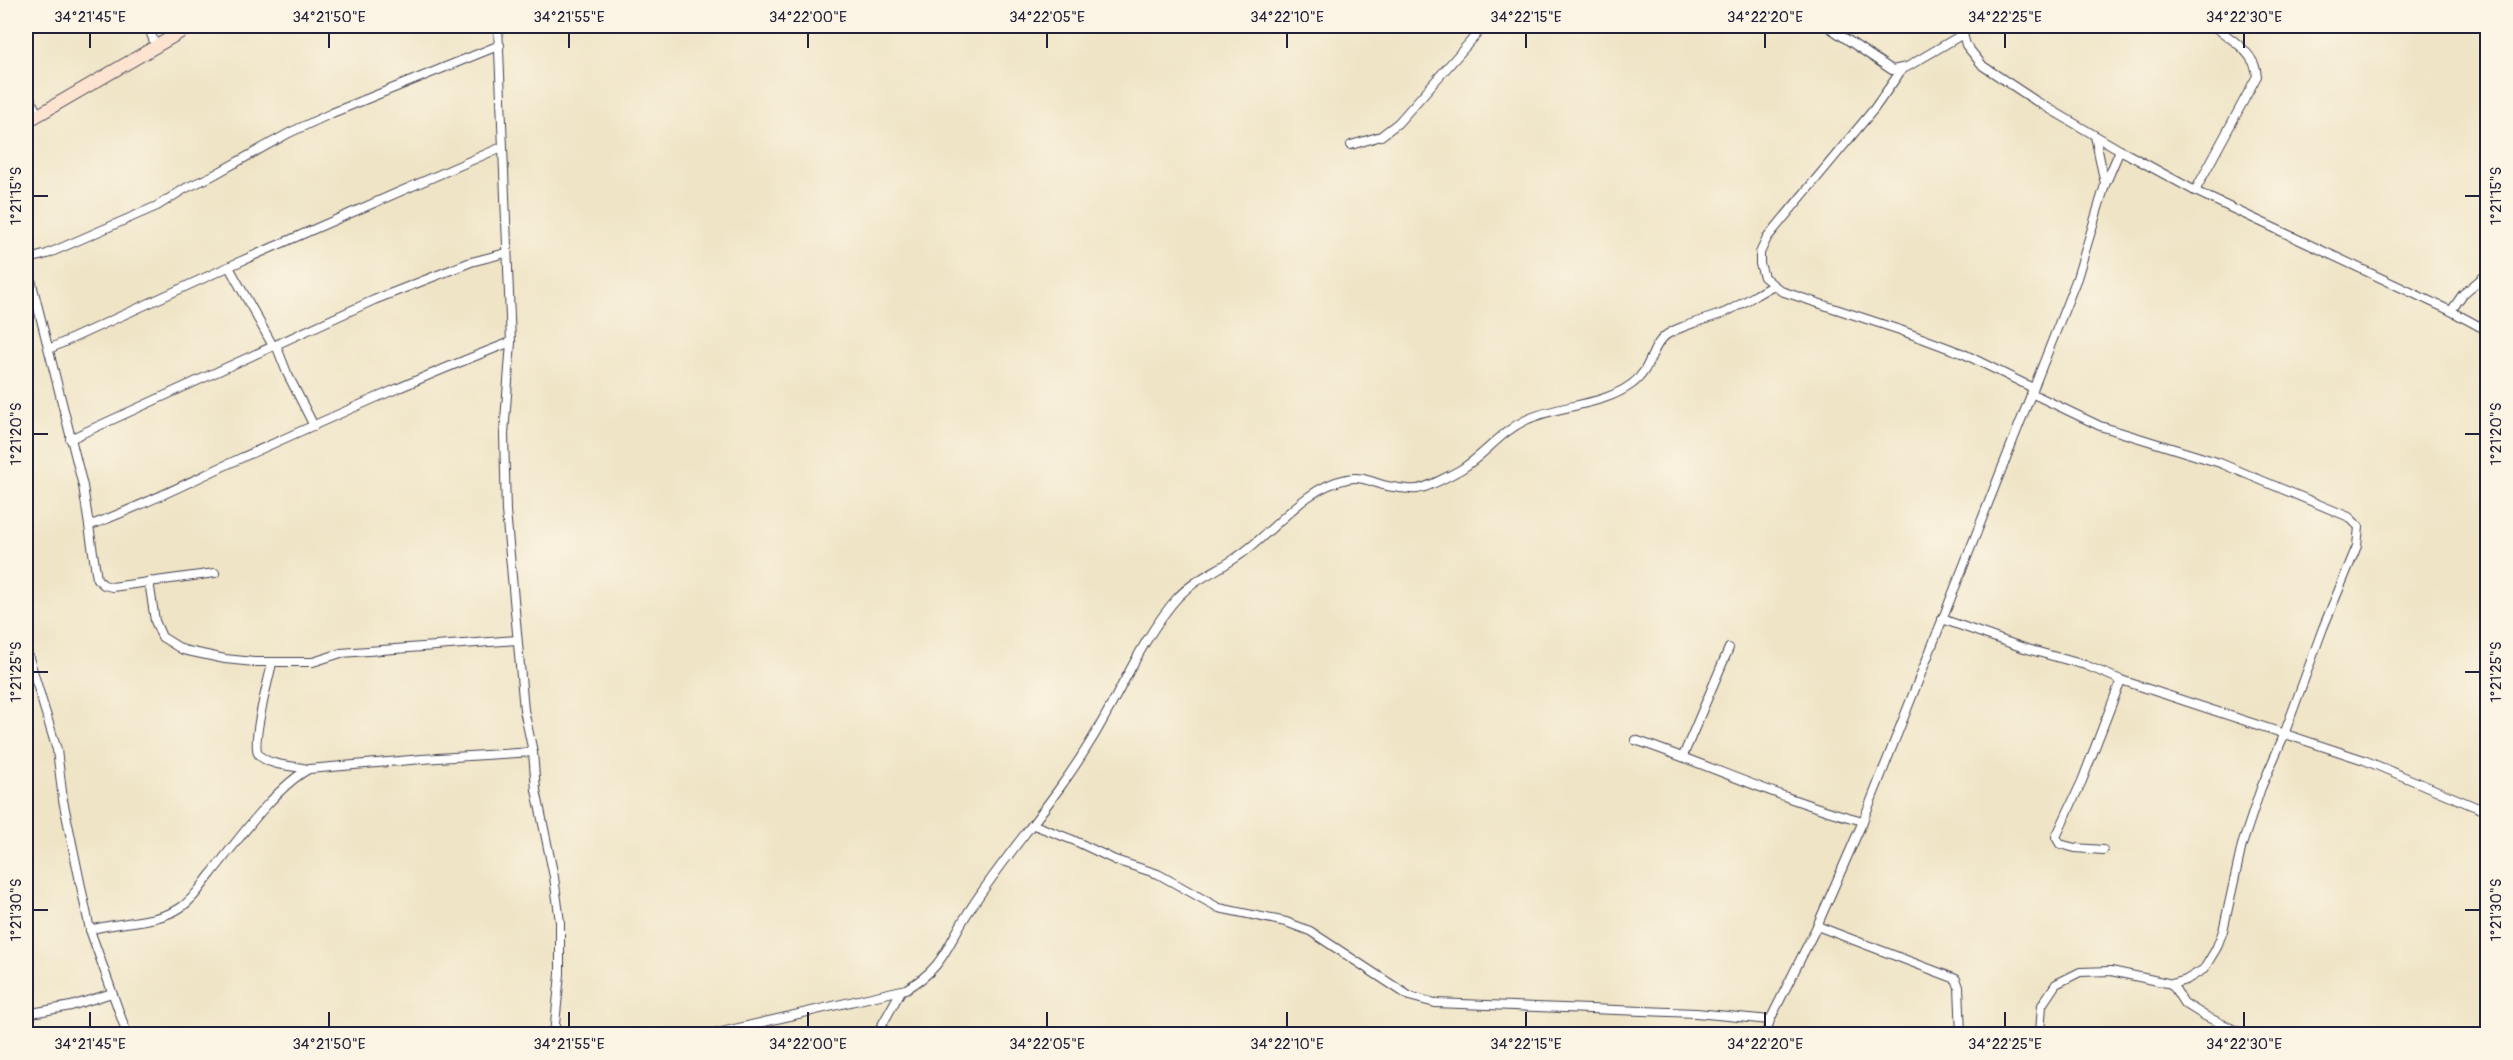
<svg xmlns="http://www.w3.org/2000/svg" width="2513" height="1060" font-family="Pangolin,sans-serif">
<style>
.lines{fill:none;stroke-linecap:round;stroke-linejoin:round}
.minor-casing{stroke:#413f50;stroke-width:10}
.secondary-casing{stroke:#413f50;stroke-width:14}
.minor{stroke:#fff;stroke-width:8}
.secondary{stroke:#fde4d1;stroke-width:12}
.ticks{fill:none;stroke:#22223b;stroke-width:2}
.neatline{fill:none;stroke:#22223b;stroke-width:2}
.ticks-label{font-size:15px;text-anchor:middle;fill:#22223b}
</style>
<rect width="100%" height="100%" fill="#fcf5e5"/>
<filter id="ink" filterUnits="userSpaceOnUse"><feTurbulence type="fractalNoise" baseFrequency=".0167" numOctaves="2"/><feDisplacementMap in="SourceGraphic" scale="12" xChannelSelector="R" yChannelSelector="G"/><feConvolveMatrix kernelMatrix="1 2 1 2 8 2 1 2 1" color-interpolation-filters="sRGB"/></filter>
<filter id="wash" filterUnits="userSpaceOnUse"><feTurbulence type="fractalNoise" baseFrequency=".008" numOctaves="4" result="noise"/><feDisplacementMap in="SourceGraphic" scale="24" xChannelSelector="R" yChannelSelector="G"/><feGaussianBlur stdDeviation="1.35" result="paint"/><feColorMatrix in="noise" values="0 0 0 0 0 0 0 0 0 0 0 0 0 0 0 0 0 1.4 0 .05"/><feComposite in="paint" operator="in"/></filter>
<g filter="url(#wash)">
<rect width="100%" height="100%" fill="#efe4c6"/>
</g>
<g filter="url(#ink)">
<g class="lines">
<!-- minor casing -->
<g class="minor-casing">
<g id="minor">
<path d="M 148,26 L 156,47"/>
<path d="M 498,26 L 511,342 L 504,434 L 506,511 L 524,710 L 533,752 L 536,790 L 554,877 L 560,922 L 560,974 L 554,1034"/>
<path d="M 1827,26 L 1892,70 L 1907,67 L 1963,34"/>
<path d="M 1967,26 L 1963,34 L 1966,45 L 1983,66 L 2036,101 L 2120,150 L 2195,191 L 2451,311 L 2488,331"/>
<path d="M 1903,68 L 1874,109 L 1767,238 L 1760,253 L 1760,264 L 1764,277 L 1781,291 L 1900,330 L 1964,354 L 2033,388"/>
<path d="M 26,89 L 38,115"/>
<path d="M 2095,136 L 2105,184"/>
<path d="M 1351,145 L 1381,136 L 1398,123 L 1484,26"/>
<path d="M 2195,191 L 2257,76 C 2256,53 2230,38 2213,26"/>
<path d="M 26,260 L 47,254 L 157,206 L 186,188 L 212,176 L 289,133 L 332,113 L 500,45"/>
<path d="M 26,260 L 83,486 L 97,579 L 104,585 L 112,587 L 215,573"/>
<path d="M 229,267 L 273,346"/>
<path d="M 2451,311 L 2463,294 L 2488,273"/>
<path d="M 276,345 L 287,373 L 314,426"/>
<path d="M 49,349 L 239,262 L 502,147"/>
<path d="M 2031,393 L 2100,426 L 2220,463 L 2349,517 L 2359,527 L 2357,546 L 2323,628 L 2282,740 L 2261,788 L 2242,845 L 2223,931 L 2216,949 L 2204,969 L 2186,980 L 2172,984 L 2111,971 L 2080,972 L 2056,984 L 2042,1005 L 2040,1034"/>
<path d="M 70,439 L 374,300 L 471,262 L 506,253"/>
<path d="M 91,525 C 143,506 191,481 241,458 C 330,418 420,377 511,342"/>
<path d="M 149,581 L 155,621 L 162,637 L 183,650 L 225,659 L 254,662 L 313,662 L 341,653 L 517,640"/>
<path d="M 1942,619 L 2024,648 L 2085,665 L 2121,680 L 2364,760 L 2488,812"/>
<path d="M 26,648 L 57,750 L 63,800 L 90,930 L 127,1034"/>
<path d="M 272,663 C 269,679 250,745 259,755 C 269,766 295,766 308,769"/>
<path d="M 1635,740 C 1712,766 1785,801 1863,821"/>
<path d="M 1683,756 L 1729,648"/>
<path d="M 1034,825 L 1073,840 L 1115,860 L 1158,874 L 1219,908 L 1286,922 L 1310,931 L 1409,996 L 1435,1003 L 1696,1013 L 1770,1020"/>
<path d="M 2103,850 L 2075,848 L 2060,844 L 2056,837 L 2082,781 L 2121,680"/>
<path d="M 1817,926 L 1956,979 L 1959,987 L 1961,1034"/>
<path d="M 90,930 C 118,921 155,924 180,908 C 193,900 202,885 211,874 C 235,844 276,786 309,769 L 422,759 L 533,752"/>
<path d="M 2172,984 L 2184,1003 L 2205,1016 L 2244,1034"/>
<path d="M 26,1014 L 71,1006 L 112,993"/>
<path d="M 713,1034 L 906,989 C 946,967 947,943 971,908 C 1008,851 1054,802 1089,744 C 1118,698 1142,637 1178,597 C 1195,579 1217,571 1237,557 C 1274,533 1302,488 1347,479 C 1361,475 1373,483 1387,486 C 1395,487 1408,490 1417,489 C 1426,488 1451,475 1460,470 C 1484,456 1500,432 1526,420 C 1560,404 1601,407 1632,384 C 1652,369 1650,348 1665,336 C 1677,326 1710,319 1726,312 C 1742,304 1757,294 1772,286"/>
<path d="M 877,1034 L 901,991"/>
<path d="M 1766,1034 L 1770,1020 L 1817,926 L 1863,821 L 2077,278 L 2105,185 L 2120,150"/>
</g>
</g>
<!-- secondary casing -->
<g class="secondary-casing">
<path id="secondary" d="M 26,122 L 191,26"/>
</g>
<!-- minor -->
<use href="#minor" class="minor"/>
<!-- secondary -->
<use href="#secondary" class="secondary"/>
</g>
</g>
<!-- ticks -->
<path class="ticks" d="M 90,33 L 90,48M 329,33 L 329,48M 569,33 L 569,48M 808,33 L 808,48M 1047,33 L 1047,48M 1287,33 L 1287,48M 1526,33 L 1526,48M 1765,33 L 1765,48M 2005,33 L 2005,48M 2244,33 L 2244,48M 33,196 L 48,196M 2465,196 L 2480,196M 33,434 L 48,434M 2465,434 L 2480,434M 33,672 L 48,672M 2465,672 L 2480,672M 33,910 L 48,910M 2465,910 L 2480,910M 90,1012 L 90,1027M 329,1012 L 329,1027M 569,1012 L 569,1027M 808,1012 L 808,1027M 1047,1012 L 1047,1027M 1287,1012 L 1287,1027M 1526,1012 L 1526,1027M 1765,1012 L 1765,1027M 2005,1012 L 2005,1027M 2244,1012 L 2244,1027"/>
<!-- margin -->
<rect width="2513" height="1060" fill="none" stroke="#fcf5e5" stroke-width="66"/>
<rect x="33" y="33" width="2447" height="994" class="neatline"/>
<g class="ticks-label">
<text x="90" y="22">34°21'45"E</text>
<text x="329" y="22">34°21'50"E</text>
<text x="569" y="22">34°21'55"E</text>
<text x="808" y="22">34°22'00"E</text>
<text x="1047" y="22">34°22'05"E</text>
<text x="1287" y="22">34°22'10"E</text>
<text x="1526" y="22">34°22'15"E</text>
<text x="1765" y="22">34°22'20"E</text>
<text x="2005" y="22">34°22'25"E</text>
<text x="2244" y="22">34°22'30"E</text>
<text transform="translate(16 196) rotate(-90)" y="5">1°21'15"S</text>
<text transform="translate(2496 196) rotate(-90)" y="5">1°21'15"S</text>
<text transform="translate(16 434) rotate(-90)" y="5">1°21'20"S</text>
<text transform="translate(2496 434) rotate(-90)" y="5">1°21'20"S</text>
<text transform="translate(16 672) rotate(-90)" y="5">1°21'25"S</text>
<text transform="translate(2496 672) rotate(-90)" y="5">1°21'25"S</text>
<text transform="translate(16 910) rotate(-90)" y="5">1°21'30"S</text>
<text transform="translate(2496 910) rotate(-90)" y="5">1°21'30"S</text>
<text x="90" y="1049">34°21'45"E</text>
<text x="329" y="1049">34°21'50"E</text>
<text x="569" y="1049">34°21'55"E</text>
<text x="808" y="1049">34°22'00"E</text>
<text x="1047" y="1049">34°22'05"E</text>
<text x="1287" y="1049">34°22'10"E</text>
<text x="1526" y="1049">34°22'15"E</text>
<text x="1765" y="1049">34°22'20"E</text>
<text x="2005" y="1049">34°22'25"E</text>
<text x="2244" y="1049">34°22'30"E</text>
</g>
</svg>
